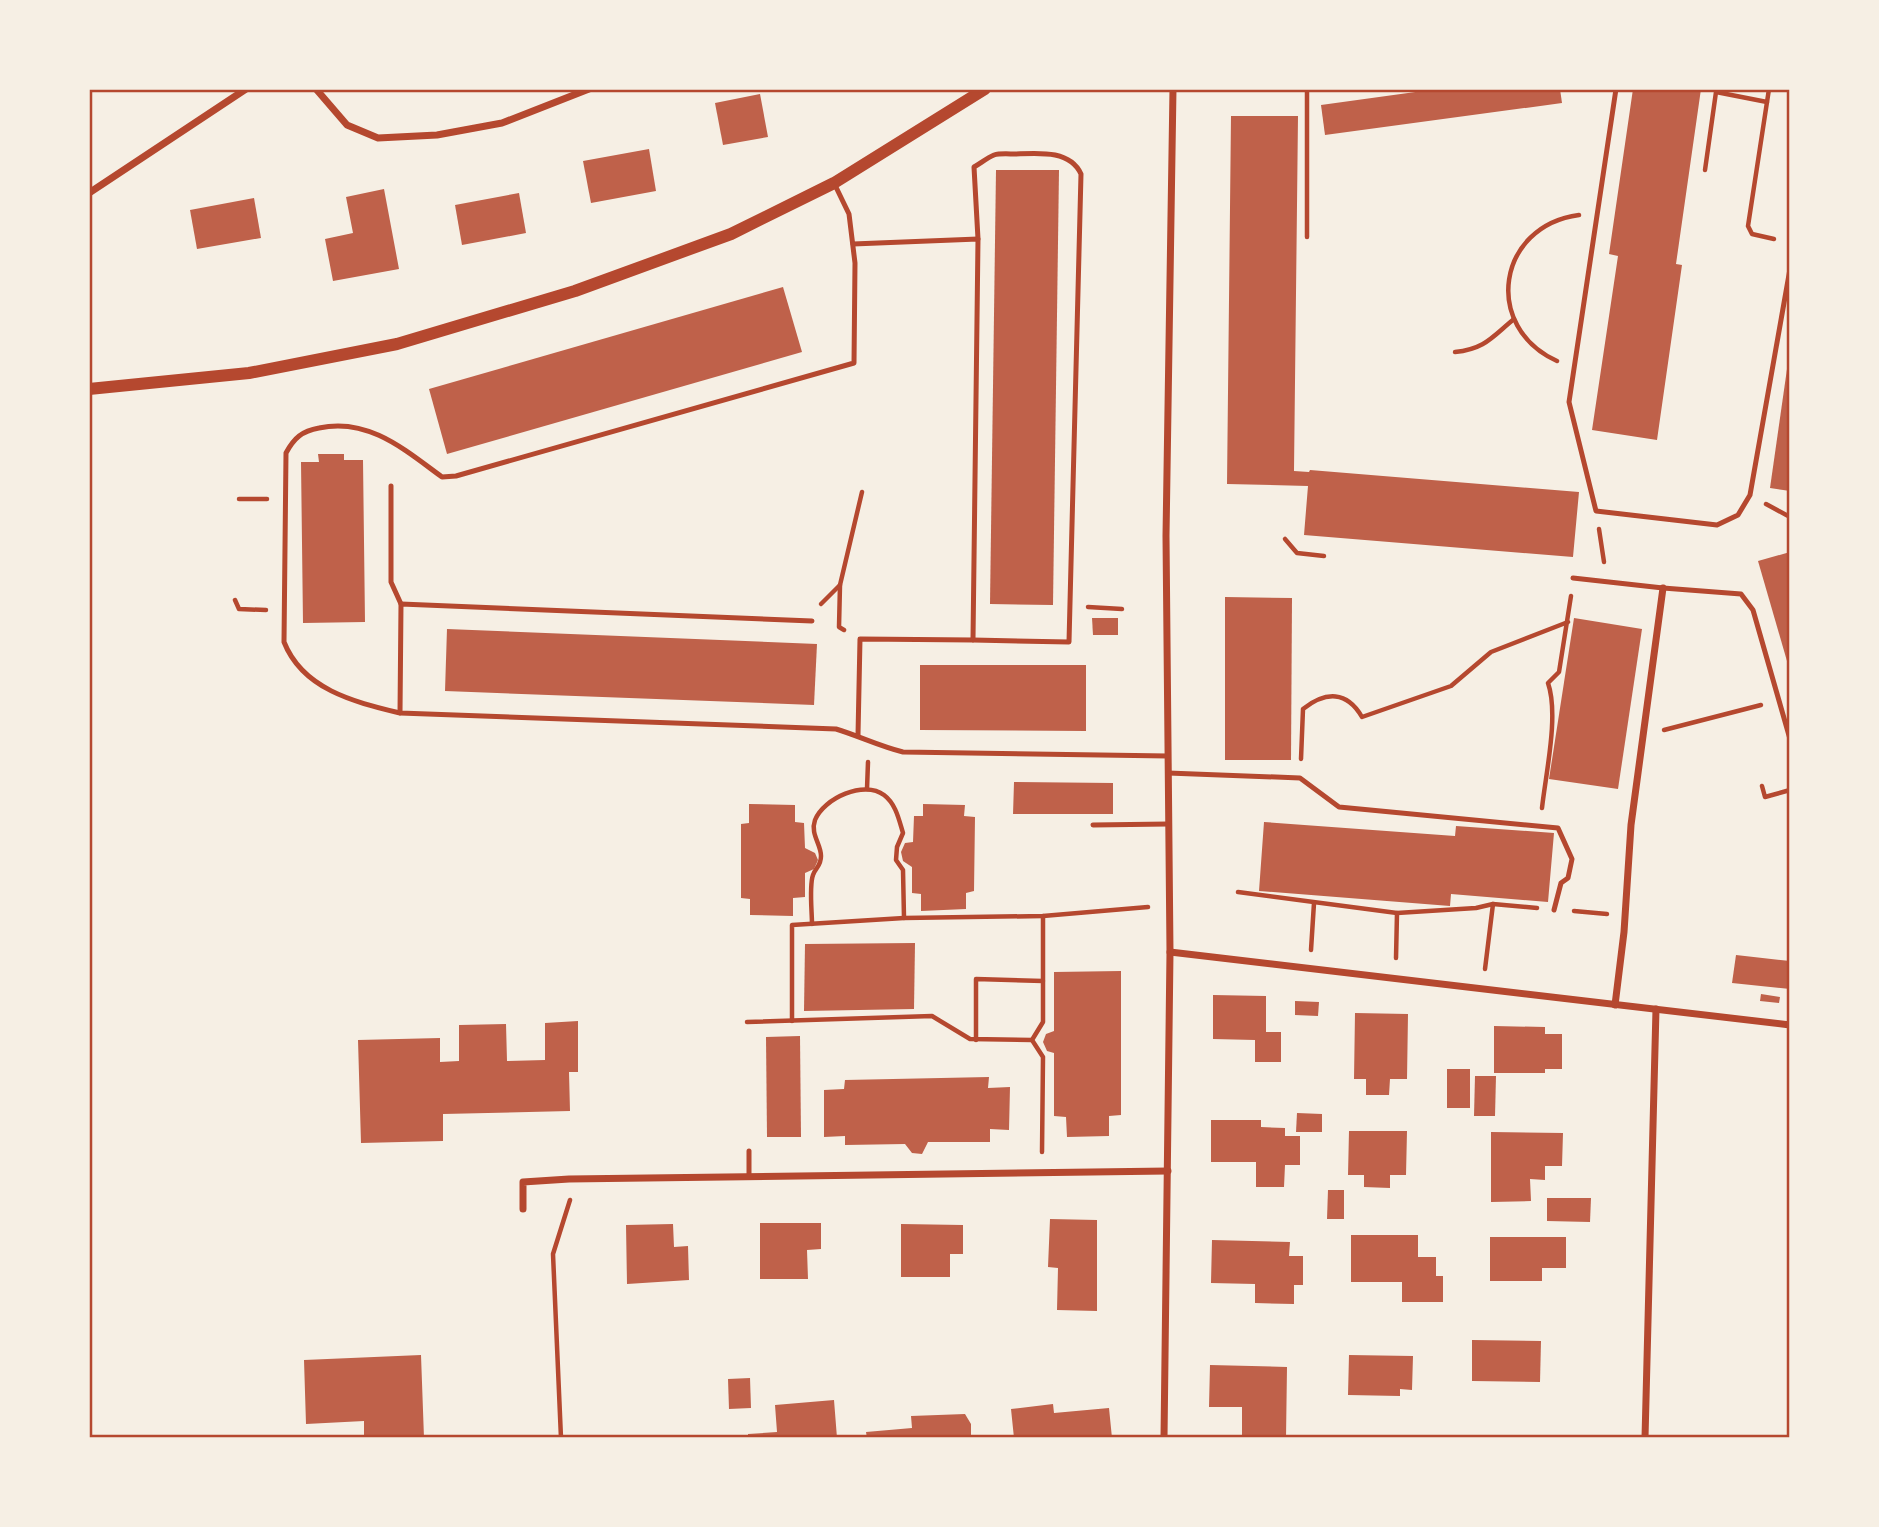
<svg xmlns="http://www.w3.org/2000/svg" width="1879" height="1527" font-family="Bitter,serif">
<style>
.building{fill:#bf614a}
.lines{fill:none;stroke-linecap:round;stroke-linejoin:round}
.path{stroke:#b5482f;stroke-width:4.5}
.service{stroke:#b5482f;stroke-width:5}
.minor{stroke:#b5482f;stroke-width:7}
.tertiary{stroke:#b5482f;stroke-width:12}
.neatline{fill:none;stroke:#b5482f;stroke-width:2.5}
</style>
<rect width="100%" height="100%" fill="#f6efe4"/>
<!-- building -->
<g class="building">
<path d="M 1437,89 L 1560,89 L 1562,103 L 1325,135 L 1321,105 Z"/>
<path d="M 1633,89 L 1701,89 L 1676,264 L 1682,265 L 1657,440 L 1592,430 L 1618,256 L 1609,254 Z"/>
<path d="M 760,94 L 768,137 L 723,145 L 715,103 Z"/>
<path d="M 1231,116 L 1298,116 L 1294,471 L 1309,472 L 1310,470 L 1579,492 L 1573,557 L 1304,535 L 1308,486 L 1227,484 Z"/>
<path d="M 649,149 L 656,191 L 591,203 L 583,161 Z"/>
<path d="M 996,170 L 1059,170 L 1053,605 L 990,604 Z"/>
<path d="M 384,189 L 399,269 L 333,281 L 325,239 L 353,233 L 346,197 Z"/>
<path d="M 519,193 L 526,233 L 462,245 L 455,205 Z"/>
<path d="M 254,198 L 261,238 L 197,249 L 190,210 Z"/>
<path d="M 783,287 L 802,352 L 447,454 L 429,389 Z"/>
<path d="M 1788,362 L 1790,362 L 1790,491 L 1770,488 Z"/>
<path d="M 318,454 L 344,454 L 344,460 L 363,460 L 365,622 L 303,623 L 301,462 L 319,462 Z"/>
<path d="M 1790,552 L 1790,668 L 1789,668 L 1758,561 Z"/>
<path d="M 1225,597 L 1292,598 L 1291,760 L 1225,760 Z"/>
<path d="M 1092,618 L 1118,618 L 1118,635 L 1093,635 Z"/>
<path d="M 1574,618 L 1642,629 L 1618,789 L 1549,779 Z"/>
<path d="M 447,629 L 817,644 L 814,705 L 445,691 Z"/>
<path d="M 920,665 L 1086,665 L 1086,731 L 920,730 Z"/>
<path d="M 1014,782 L 1113,783 L 1113,814 L 1013,814 Z"/>
<path d="M 749,804 L 795,805 L 795,822 L 804,823 L 805,848 L 815,853 L 818,860 L 814,869 L 805,873 L 805,897 L 793,898 L 793,916 L 750,915 L 750,899 L 741,898 L 741,824 L 749,823 Z"/>
<path d="M 923,804 L 965,805 L 964,816 L 975,817 L 974,891 L 966,893 L 966,909 L 921,911 L 921,894 L 912,893 L 912,867 L 903,861 L 901,852 L 905,843 L 913,842 L 914,816 L 923,816 Z"/>
<path d="M 1264,822 L 1455,836 L 1456,826 L 1554,833 L 1548,902 L 1451,894 L 1450,906 L 1259,891 Z"/>
<path d="M 915,943 L 914,1009 L 804,1011 L 805,944 Z"/>
<path d="M 1736,955 L 1790,961 L 1790,989 L 1732,983 Z"/>
<path d="M 1121,971 L 1121,1115 L 1109,1116 L 1109,1136 L 1067,1137 L 1066,1117 L 1054,1116 L 1054,1053 L 1047,1051 L 1043,1042 L 1046,1034 L 1054,1031 L 1054,972 Z"/>
<path d="M 1761,994 L 1780,997 L 1779,1003 L 1760,1001 Z"/>
<path d="M 1213,995 L 1266,996 L 1266,1032 L 1281,1032 L 1281,1062 L 1255,1062 L 1255,1040 L 1213,1039 Z"/>
<path d="M 1295,1001 L 1319,1002 L 1318,1016 L 1295,1015 Z"/>
<path d="M 1355,1013 L 1408,1014 L 1407,1079 L 1390,1079 L 1389,1095 L 1366,1095 L 1366,1079 L 1354,1079 Z"/>
<path d="M 578,1021 L 578,1072 L 569,1072 L 570,1111 L 443,1114 L 443,1141 L 361,1143 L 358,1040 L 440,1038 L 440,1062 L 459,1061 L 459,1025 L 506,1024 L 507,1061 L 545,1060 L 545,1023 Z"/>
<path d="M 1494,1026 L 1545,1027 L 1545,1034 L 1562,1034 L 1562,1069 L 1545,1069 L 1545,1073 L 1494,1073 Z"/>
<path d="M 800,1036 L 801,1137 L 767,1137 L 766,1037 Z"/>
<rect x="1447" y="1069" width="23" height="39"/>
<path d="M 1475,1076 L 1496,1076 L 1495,1116 L 1474,1116 Z"/>
<path d="M 989,1077 L 988,1088 L 1010,1087 L 1009,1130 L 990,1129 L 990,1142 L 928,1142 L 922,1154 L 912,1153 L 905,1144 L 845,1145 L 845,1136 L 824,1137 L 824,1090 L 844,1089 L 845,1080 Z"/>
<path d="M 1297,1113 L 1322,1114 L 1322,1132 L 1296,1132 Z"/>
<path d="M 1211,1120 L 1261,1120 L 1261,1127 L 1285,1128 L 1285,1136 L 1300,1136 L 1300,1165 L 1285,1165 L 1284,1187 L 1256,1187 L 1256,1162 L 1211,1162 Z"/>
<path d="M 1349,1131 L 1407,1131 L 1406,1175 L 1390,1175 L 1390,1188 L 1364,1187 L 1364,1175 L 1348,1175 Z"/>
<path d="M 1491,1132 L 1563,1133 L 1562,1166 L 1545,1166 L 1545,1180 L 1530,1179 L 1531,1201 L 1491,1202 Z"/>
<path d="M 1328,1190 L 1344,1190 L 1344,1219 L 1327,1219 Z"/>
<path d="M 1547,1198 L 1591,1198 L 1590,1222 L 1547,1221 Z"/>
<path d="M 1050,1219 L 1097,1220 L 1097,1311 L 1057,1310 L 1058,1268 L 1048,1267 Z"/>
<path d="M 760,1223 L 821,1223 L 821,1249 L 807,1250 L 808,1279 L 760,1279 Z"/>
<path d="M 673,1224 L 674,1247 L 688,1246 L 689,1280 L 627,1284 L 626,1225 Z"/>
<path d="M 901,1224 L 963,1225 L 963,1254 L 950,1254 L 950,1277 L 901,1277 Z"/>
<path d="M 1351,1235 L 1418,1235 L 1418,1257 L 1436,1257 L 1436,1276 L 1443,1276 L 1443,1302 L 1402,1302 L 1402,1282 L 1351,1282 Z"/>
<path d="M 1490,1237 L 1566,1237 L 1566,1268 L 1542,1268 L 1542,1281 L 1490,1281 Z"/>
<path d="M 1212,1240 L 1290,1242 L 1289,1256 L 1303,1256 L 1303,1285 L 1294,1285 L 1294,1304 L 1255,1303 L 1255,1284 L 1211,1283 Z"/>
<path d="M 1472,1340 L 1541,1341 L 1540,1382 L 1472,1381 Z"/>
<path d="M 421,1355 L 424,1438 L 364,1438 L 364,1421 L 306,1424 L 304,1360 Z"/>
<path d="M 1349,1355 L 1413,1356 L 1412,1390 L 1400,1389 L 1400,1396 L 1348,1395 Z"/>
<path d="M 1210,1365 L 1287,1367 L 1286,1438 L 1242,1438 L 1242,1407 L 1209,1407 Z"/>
<path d="M 750,1378 L 751,1408 L 729,1409 L 728,1379 Z"/>
<path d="M 834,1400 L 837,1438 L 748,1438 L 748,1434 L 777,1432 L 775,1405 Z"/>
<path d="M 1053,1404 L 1054,1413 L 1109,1408 L 1112,1438 L 1014,1438 L 1011,1409 Z"/>
<path d="M 965,1414 L 971,1424 L 971,1438 L 867,1438 L 866,1432 L 912,1428 L 911,1416 Z"/>
</g>
<g class="lines">
<!-- path -->
<g class="path">
<path d="M 1307,89 L 1307,237"/>
<path d="M 1769,89 L 1748,226 L 1752,234 L 1774,239"/>
<path d="M 1705,170 L 1716,92 L 1767,102"/>
<path d="M 1455,352 C 1485,349 1492,337 1514,319"/>
<path d="M 1557,361 C 1482,327 1497,226 1579,215"/>
<path d="M 239,499 L 267,499"/>
<path d="M 1766,504 L 1790,517"/>
<path d="M 1599,529 L 1604,562"/>
<path d="M 1285,539 L 1297,553 L 1324,556"/>
<path d="M 235,600 L 239,609 L 266,610"/>
<path d="M 821,604 L 840,585"/>
<path d="M 1088,607 L 1122,609"/>
<path d="M 844,630 L 839,627 L 840,585 L 862,492"/>
<path d="M 1664,730 L 1761,705"/>
<path d="M 1301,759 L 1303,709 C 1326,691 1347,691 1362,717 L 1451,686 L 1491,652 L 1568,622"/>
<path d="M 1762,786 L 1765,797 L 1790,790"/>
<path d="M 867,789 L 868,762"/>
<path d="M 1542,808 C 1546,772 1559,715 1548,683 L 1559,672 L 1571,596"/>
<path d="M 1238,892 L 1397,913 L 1476,908 L 1493,904 L 1537,908"/>
<path d="M 1574,911 L 1607,914"/>
<path d="M 812,924 C 812,912 809,886 813,875 C 816,867 821,866 821,856 C 821,844 810,834 815,820 C 824,798 864,780 884,795 C 896,804 899,820 903,833 L 897,847 L 896,860 L 903,870 L 904,918"/>
<path d="M 1311,950 L 1314,903"/>
<path d="M 1396,958 L 1397,913"/>
<path d="M 1485,969 L 1493,904"/>
<path d="M 792,1021 L 792,925 L 904,918 L 1043,916 L 1148,907"/>
<path d="M 747,1022 L 932,1016 L 970,1039 L 1032,1040"/>
<path d="M 976,1040 L 976,979 L 1043,981"/>
<path d="M 1042,1152 L 1043,1057 L 1032,1040 L 1043,1022 L 1043,916"/>
<path d="M 561,1438 L 553,1254 L 570,1200"/>
</g>
<!-- service -->
<g class="service">
<path d="M 1616,89 L 1569,402 L 1596,511 L 1717,525 L 1738,515 L 1750,495 L 1790,269"/>
<path d="M 834,183 L 849,214 L 855,263 L 854,363 L 456,476 L 442,477 C 405,450 368,417 319,428 C 302,431 294,438 286,453 L 284,642 C 303,690 355,702 400,713 L 836,729 C 859,736 879,746 903,752 L 1168,756"/>
<path d="M 853,244 L 978,239 L 973,640 L 860,639 L 858,735"/>
<path d="M 391,486 L 391,582 L 401,604"/>
<path d="M 1573,578 L 1663,588 L 1741,594 L 1753,610 L 1790,739"/>
<path d="M 973,640 L 1069,642 L 1081,174 C 1070,150 1039,153 1016,154 C 1009,154 1000,153 994,155 C 987,158 981,163 974,167 L 978,239"/>
<path d="M 400,713 L 401,604 L 812,621"/>
<path d="M 1168,773 L 1300,778 L 1339,807 L 1558,828 L 1572,859 L 1568,878 L 1561,883 L 1554,910"/>
<path d="M 1093,825 L 1168,824"/>
<path d="M 749,1151 L 749,1177"/>
</g>
<!-- minor -->
<g class="minor">
<path d="M 316,89 L 347,125 L 378,138 L 437,135 L 502,123 L 589,89"/>
<path d="M 89,193 L 246,89"/>
<path d="M 1170,952 L 1790,1025"/>
<path d="M 1615,1005 L 1624,932 L 1631,825 L 1663,588"/>
<path d="M 523,1209 L 523,1182 L 569,1179 L 1168,1171"/>
<path d="M 1164,1438 L 1170,952 L 1166,536 L 1173,89"/>
<path d="M 1645,1438 L 1656,1009"/>
</g>
<!-- tertiary -->
<path class="tertiary" d="M 89,389 L 249,373 L 397,344 L 575,291 L 731,234 L 834,183 L 985,89"/>
</g>
<!-- border -->
<rect width="1879" height="1527" fill="none" stroke="#f6efe4" stroke-width="182"/>
<rect x="91" y="91" width="1697" height="1345" class="neatline"/>
</svg>
